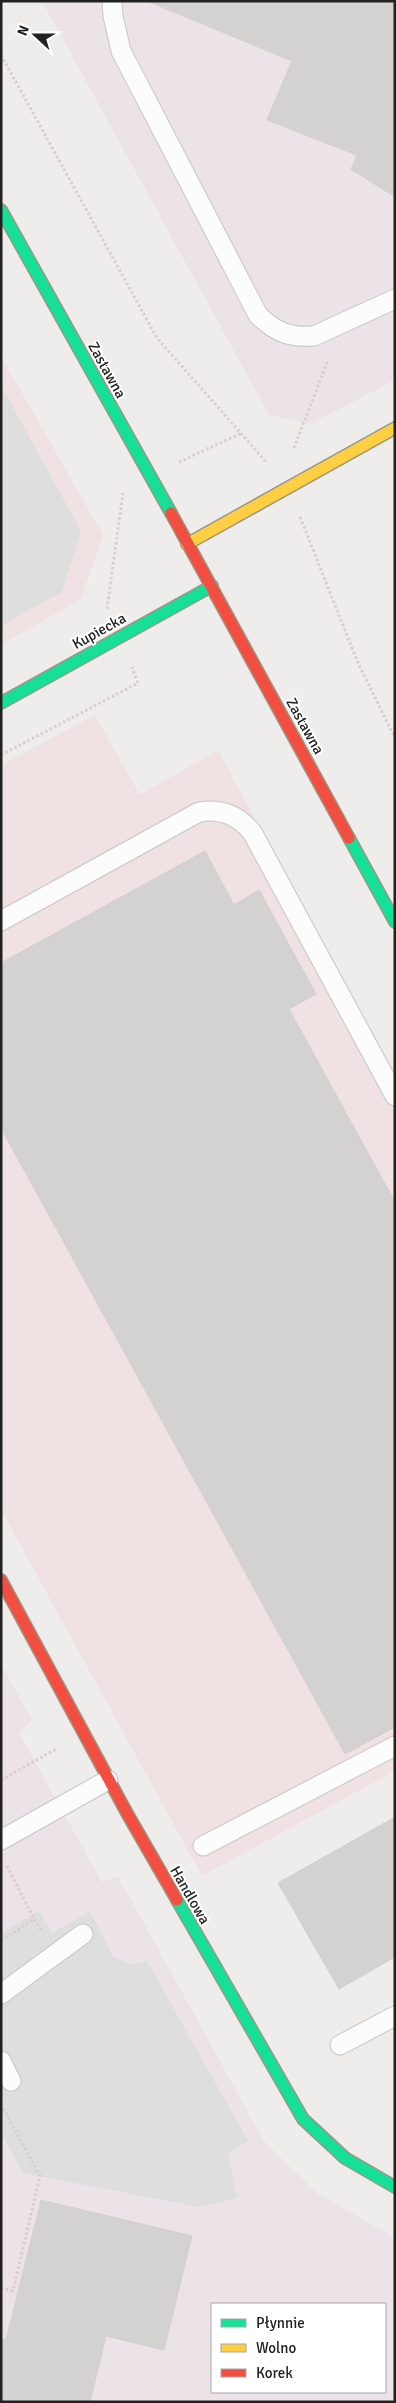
<svg xmlns="http://www.w3.org/2000/svg" width="396" height="2403" font-family="Signika,sans-serif">
<style>
.commercial{fill:#f0e2e2}
.industrial{fill:#ece3e9;fill-rule:evenodd}
.parking{fill:#dfdede}
.building{fill:#d4d2d0;stroke:#d2cfcc}
.lines{fill:none;stroke-linecap:round;stroke-linejoin:round}
.lane-casing{stroke:#c6c5c4;stroke-width:21}
.fast-casing{stroke:#999883;stroke-width:14}
.slow-casing{stroke:#999883;stroke-width:14}
.jam-casing{stroke:#999883;stroke-width:14}
.path{stroke:#dbcdcd;stroke-width:3;stroke-dasharray:2.5 2.5;stroke-linecap:butt}
.lane{stroke:#fdfcfc;stroke-width:19}
.fast{stroke:#16e098;stroke-width:11}
.slow{stroke:#ffcf43;stroke-width:11}
.jam{stroke:#f24e42;stroke-width:11}
.labels{text-anchor:middle;dominant-baseline:central;stroke-width:4;stroke-linejoin:round;paint-order:stroke}
.street-label{font-size:15px;fill:#212121;stroke:#fff}
</style>
<rect width="100%" height="100%" fill="#efedeb"/>
<!-- commercial -->
<g class="commercial">
<path d="M 1,356 L 103,535 L 81,599 L 1,645 Z"/>
<path d="M 95,715 L 140,795 L 218,750 L 395,1077 L 395,1771 L 202,1876 L 1,1510 L 1,765 Z"/>
</g>
<!-- industrial -->
<g class="industrial">
<path d="M 42,1 L 395,1 L 395,380 L 310,424 L 269,415 Z"/>
<path d="M 1,1664 L 32,1720 L 19,1733 L 102,1882 L 118,1876 L 264,2141 L 317,2193 L 395,2238 L 395,2402 L 1,2402 ZM 212,2304 L 385,2304 L 385,2392 L 212,2392 Z"/>
</g>
<!-- parking -->
<g class="parking">
<path d="M 1,385 L 81,531 L 62,592 L 1,626 Z"/>
<path d="M 39,1911 L 52,1933 L 90,1911 L 113,1956 L 131,1965 L 147,1961 L 248,2141 L 228,2154 L 237,2198 L 199,2207 L 23,2173 L 1,2133 L 1,1933 Z"/>
</g>
<!-- building -->
<g class="building">
<path d="M 147,1 L 395,1 L 395,197 L 351,169 L 357,155 L 267,120 L 292,61 Z"/>
<path d="M 205,851 L 234,905 L 259,890 L 316,994 L 289,1009 L 395,1202 L 395,1727 L 345,1754 L 1,1128 L 1,963 Z"/>
<path d="M 395,1817 L 395,1957 L 339,1989 L 278,1883 Z"/>
<path d="M 41,2200 L 192,2236 L 164,2350 L 106,2336 L 90,2402 L 1,2402 L 1,2339 L 6,2340 Z"/>
</g>
<g class="lines">
<!-- lane casing -->
<g class="lane-casing">
<g id="lane">
<path d="M 112,1 L 113,16 L 121,51 L 258,315 C 275,332 290,338 314,336 L 395,299"/>
<path d="M 1,921 L 199,812 C 222,808 237,815 252,832 L 395,1096"/>
<path d="M 1,1840 L 108,1780"/>
<path d="M 203,1846 L 395,1746"/>
<path d="M 1,1994 L 83,1934"/>
<path d="M 340,2045 L 395,2016"/>
<path d="M 1,2061 L 11,2081"/>
</g>
</g>
<!-- fast casing -->
<g class="fast-casing">
<g id="fast">
<path d="M 1,210 L 171,513"/>
<path d="M 1,703 L 212,586"/>
<path d="M 349,838 L 395,922"/>
<path d="M 177,1900 L 303,2119 L 345,2158 L 395,2187"/>
</g>
</g>
<!-- slow casing -->
<g class="slow-casing">
<path id="slow" d="M 187,544 L 395,428"/>
</g>
<!-- jam casing -->
<g class="jam-casing">
<g id="jam">
<path d="M 171,513 L 349,838"/>
<path d="M 1,1580 L 128,1815 L 177,1900"/>
</g>
</g>
<!-- path -->
<g class="path">
<path d="M 1,55 L 157,338 L 267,463"/>
<path d="M 294,448 L 328,360"/>
<path d="M 179,462 L 242,433"/>
<path d="M 300,517 L 358,663 L 395,738"/>
<path d="M 107,609 L 123,493"/>
<path d="M 1,755 L 138,683 L 132,667"/>
<path d="M 1,1780 L 58,1748"/>
<path d="M 7,1866 L 34,1919"/>
<path d="M 1,1941 L 34,1919 L 42,1931"/>
<path d="M 1,2288 L 13,2291 L 40,2176 L 2,2106"/>
</g>
<!-- lane -->
<use href="#lane" class="lane"/>
<!-- fast -->
<use href="#fast" class="fast"/>
<!-- slow -->
<use href="#slow" class="slow"/>
<!-- jam -->
<use href="#jam" class="jam"/>
</g>
<g class="labels">
<!-- street labels -->
<g class="street-label">
<text transform="translate(107 370) rotate(61)">Zastawna</text>
<text transform="translate(99 631) rotate(-29)">Kupiecka</text>
<text transform="translate(305 726) rotate(61)">Zastawna</text>
<text transform="translate(190 1895) rotate(60)">Handlowa</text>
</g>
</g>
<!-- border -->
<rect width="396" height="2403" fill="none" stroke="#212121" stroke-width="5"/>
<!-- legend -->
<rect x="211" y="2303" width="175" height="90" fill="#ffffff" stroke="#a6a6a6"/>
<rect x="221" y="2319" width="25" height="8" fill="#16e098" stroke="#a6a6a6"/>
<text x="256" y="2328" font-size="15" fill="#212121">Płynnie</text>
<rect x="221" y="2344" width="25" height="8" fill="#ffcf43" stroke="#a6a6a6"/>
<text x="256" y="2353" font-size="15" fill="#212121">Wolno</text>
<rect x="221" y="2369" width="25" height="8" fill="#f24e42" stroke="#a6a6a6"/>
<text x="256" y="2378" font-size="15" fill="#212121">Korek</text>
<!-- north arrow -->
<g transform="translate(35 35) rotate(291)" stroke="#ffffff" stroke-width="4" paint-order="stroke">
<path d="M0-4L9 19L0 12L-9 19Z" fill="#212121"/>
<text y="-8" font-size="14" font-weight="bold" text-anchor="middle" fill="#212121">N</text>
</g>
</svg>
